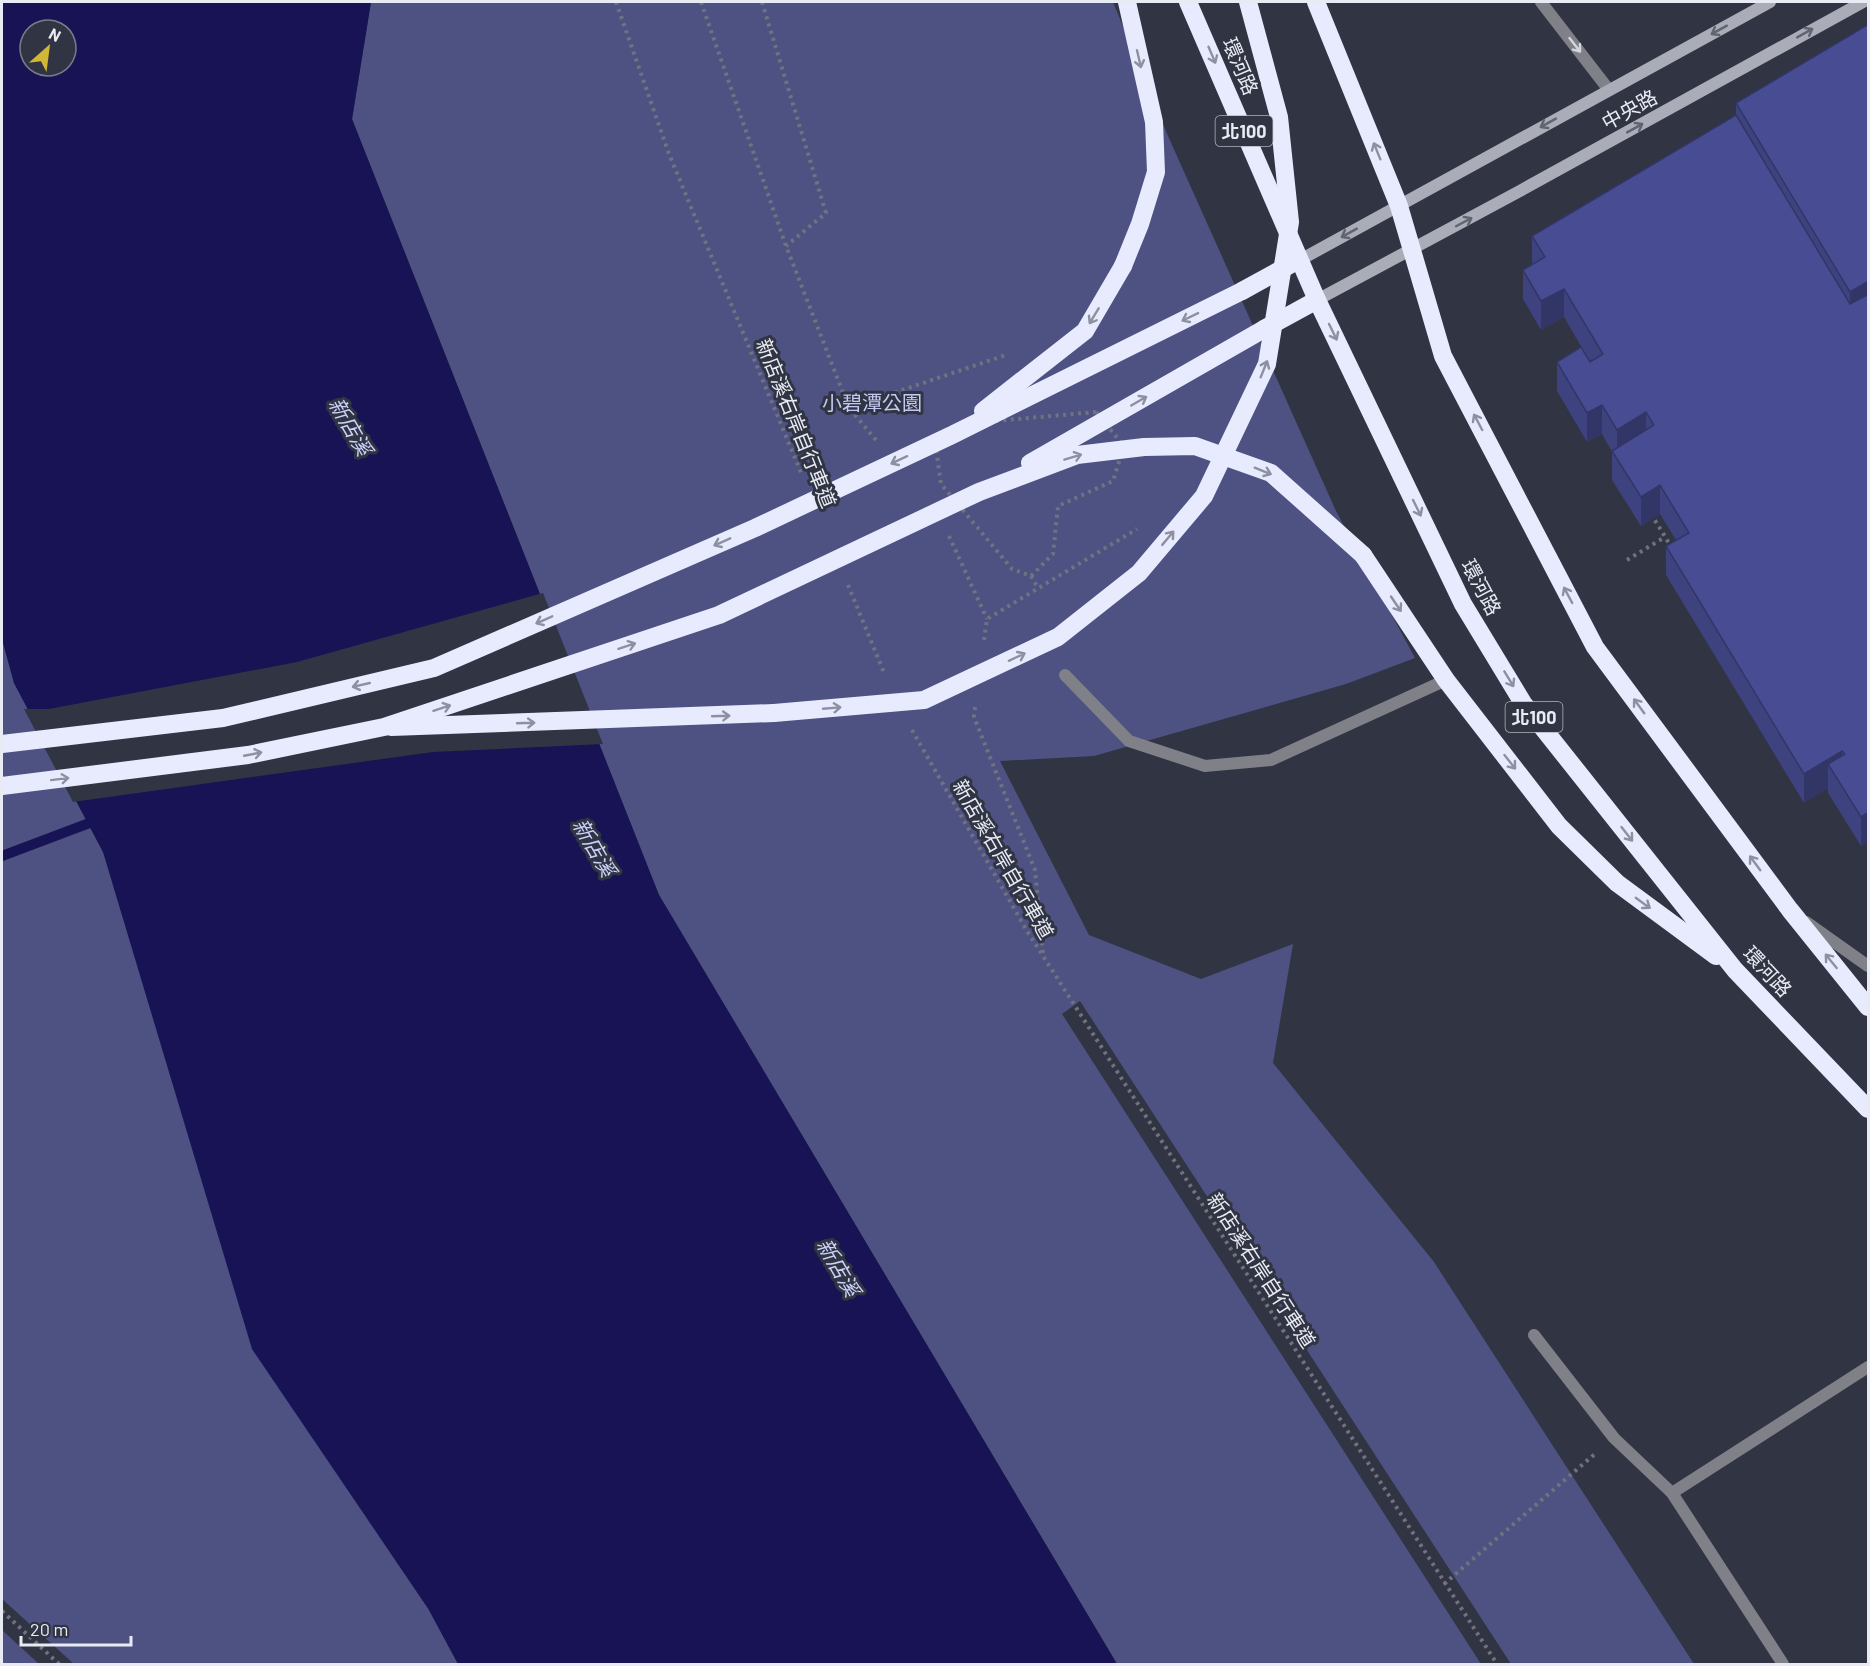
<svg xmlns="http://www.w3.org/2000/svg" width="1870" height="1666" font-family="Barlow,'Noto Sans TC',sans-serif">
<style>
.green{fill:#4d5283}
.water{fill:#181354;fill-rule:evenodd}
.pier{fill:#313442}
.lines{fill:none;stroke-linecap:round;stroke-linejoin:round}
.stream{stroke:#181354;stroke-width:10}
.path{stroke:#70737f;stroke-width:4;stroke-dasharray:3 4.5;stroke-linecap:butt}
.lane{stroke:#808188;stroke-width:12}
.street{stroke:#808188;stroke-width:12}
.secondary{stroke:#aaacb8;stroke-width:12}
.highway{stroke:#e8ebfe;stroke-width:18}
.highway-bridge{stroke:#e8ebfe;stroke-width:18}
.wall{fill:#3e427e}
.shaded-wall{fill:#323667}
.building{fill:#484d93;stroke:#323667;stroke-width:1.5}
.oneway{stroke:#616471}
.oneway2{stroke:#d4d6de}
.oneway3{stroke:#8c90a0}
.labels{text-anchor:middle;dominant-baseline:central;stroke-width:6;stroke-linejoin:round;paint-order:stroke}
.shield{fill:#313442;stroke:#b2b4bf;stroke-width:1.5}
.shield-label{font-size:18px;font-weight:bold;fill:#e9ebf4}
.street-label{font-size:20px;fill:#e9ebf4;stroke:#313442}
.park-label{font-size:20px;fill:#c3c9f2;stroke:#313442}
.water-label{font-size:21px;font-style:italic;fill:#ccd3fc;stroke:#313442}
</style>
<rect width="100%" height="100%" fill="#313442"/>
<!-- green -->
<g class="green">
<path d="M 371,2 L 1113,2 L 1168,136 L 1336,511 L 1415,658 L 1346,684 L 1094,756 L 1000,761 L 1089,935 L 1201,979 L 1293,944 L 1273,1063 L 1434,1262 L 1694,1664 L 1511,1664 L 1080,1001 L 1062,1014 L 1481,1664 L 1117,1664 L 659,895 L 352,119 Z"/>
<path d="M 2,639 L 14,683 L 103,852 L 429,1610 L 458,1664 L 74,1664 L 2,1599 Z"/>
<path d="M 2,1630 L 39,1664 L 2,1664 Z"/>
</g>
<!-- water -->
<path class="water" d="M 2,2 L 371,2 L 352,119 L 659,895 L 1117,1664 L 458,1664 L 429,1610 L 252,1349 L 103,852 L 14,683 L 2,639 ZM 30,30 L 66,30 L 66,66 L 30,66 Z"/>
<!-- pier -->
<path class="pier" d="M 543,593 L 603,744 L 433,752 L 73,802 L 24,709 L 49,709 L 297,662 Z"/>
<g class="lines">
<!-- stream -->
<path class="stream" d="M 2,856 L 100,819"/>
<!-- path -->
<g class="path">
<path d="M 616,2 L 669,154 L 802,475"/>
<path d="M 701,2 L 786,246 L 849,408"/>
<path d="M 762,2 L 826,213 L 786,246"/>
<path d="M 1096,412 L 1124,446 L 1113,481 L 1058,506 L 1053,554 L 1031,576 L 1012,569 L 941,484 L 936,448 L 961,424 Z"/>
<path d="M 876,440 L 849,408 L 1006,355"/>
<path d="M 1651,514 L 1672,548"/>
<path d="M 949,536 L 987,619"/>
<path d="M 1627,560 L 1665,537"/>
<path d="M 1031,576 L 1038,588"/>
<path d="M 848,585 L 885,675"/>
<path d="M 984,640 L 987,619 L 1137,529"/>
<path d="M 975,707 L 974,717 L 1035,870 L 1043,954"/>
<path d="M 912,730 L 1027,931 L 1497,1664"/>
<path d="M 1444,1584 L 1596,1453"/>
<path d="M 2,1611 L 59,1664"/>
</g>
<!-- lane -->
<g class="lane">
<path d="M 1065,675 L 1129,741 L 1205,766 L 1271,760 L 1446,680"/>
<path d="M 1534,1335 L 1614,1438 L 1672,1493"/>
<path d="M 1783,1664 L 1672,1493 L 1868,1367"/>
</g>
<!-- street -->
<g class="street">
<path d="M 1541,2 L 1609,90"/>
<path d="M 1806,922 L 1868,966"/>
</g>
<!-- secondary -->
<g class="secondary">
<path d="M 1300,260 L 1770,2"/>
<path d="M 1317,300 L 1518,192 L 1863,2"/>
</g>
<!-- highway -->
<g class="highway">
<path d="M 1188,2 L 1317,300 L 1463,604 L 1523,703 L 1735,970 L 1868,1109"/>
<path d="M 1316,2 L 1399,206 L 1443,356 L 1595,647 L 1790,910 L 1868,1007"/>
<path d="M 1123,266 L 1140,224 L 1156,172 L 1154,122 L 1127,2"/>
<path d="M 1242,291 L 1293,263"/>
<path d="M 1264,329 L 1317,300"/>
<path d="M 1363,555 L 1446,680 L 1559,826 L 1617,883 L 1716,956"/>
<path d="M 391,727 L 774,713"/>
</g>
<!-- highway-bridge -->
<g class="highway-bridge">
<path d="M 983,411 L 1085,331 L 1123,266"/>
<path d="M 1030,463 L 1264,329"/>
<path d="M 774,713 L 924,700 L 1058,637 L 1139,573 L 1204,496 L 1267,364 L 1290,222 L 1279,117 L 1248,2"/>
<path d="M 2,744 L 223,718 L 434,668 L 755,528 L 952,435 L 1242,291"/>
<path d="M 2,786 L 248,755 L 384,727 L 719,615 L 979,492 L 1077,455 L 1144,447 L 1195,446 L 1271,473 L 1363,555"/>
</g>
</g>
<!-- wall -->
<path class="wall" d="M 1869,24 L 1869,841 L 1861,846 L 1828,793 L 1828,788 L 1804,803 L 1666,575 L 1666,546 L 1676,540 L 1660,514 L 1641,526 L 1612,480 L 1612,452 L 1602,434 L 1587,442 L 1557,391 L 1557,362 L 1590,362 L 1564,317 L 1541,330 L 1523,299 L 1523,270 L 1532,264 L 1532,236 L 1736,115 L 1736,103 Z"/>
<!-- shaded-wall -->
<g class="shaded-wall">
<path d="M 1869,281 L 1869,322 L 1850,333 L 1850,292 Z"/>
<path d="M 1564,289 L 1564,317 L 1541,330 L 1541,301 Z"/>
<path d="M 1602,405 L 1602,434 L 1587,442 L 1587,413 Z"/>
<path d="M 1646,412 L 1646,441 L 1617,459 L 1617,430 Z"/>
<path d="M 1660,485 L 1660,514 L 1641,526 L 1641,497 Z"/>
<path d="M 1842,751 L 1842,779 L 1828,764 L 1828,788 L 1804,803 L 1804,774 Z"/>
<path d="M 1869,812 L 1869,841 L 1861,846 L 1861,817 Z"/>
</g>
<!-- building -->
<g class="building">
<path d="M 1869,24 L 1869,281 L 1850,292 L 1736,103 Z"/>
<path d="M 1736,115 L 1850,304 L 1869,294 L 1869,812 L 1861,817 L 1828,764 L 1845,754 L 1842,751 L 1804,774 L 1666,546 L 1689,533 L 1660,485 L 1641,497 L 1612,451 L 1654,425 L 1646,412 L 1617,430 L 1602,405 L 1587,413 L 1557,362 L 1581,347 L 1590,362 L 1603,354 L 1564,289 L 1541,301 L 1523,270 L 1545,257 L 1532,236 Z"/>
</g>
<!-- one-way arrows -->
<defs><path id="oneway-shaft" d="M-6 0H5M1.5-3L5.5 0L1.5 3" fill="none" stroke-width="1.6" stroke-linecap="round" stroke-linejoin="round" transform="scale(1.5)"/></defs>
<g class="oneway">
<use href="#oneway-shaft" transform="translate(1719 30) rotate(151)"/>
<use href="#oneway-shaft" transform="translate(1805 33) rotate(-29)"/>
<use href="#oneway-shaft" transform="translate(1548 123) rotate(151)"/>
<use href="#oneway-shaft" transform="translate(1635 128) rotate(-29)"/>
<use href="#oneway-shaft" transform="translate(1464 222) rotate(-28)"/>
<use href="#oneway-shaft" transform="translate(1349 233) rotate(151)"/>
</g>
<use class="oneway2" href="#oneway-shaft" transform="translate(1575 45) rotate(52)"/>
<g class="oneway3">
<use href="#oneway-shaft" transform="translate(1212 55) rotate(67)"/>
<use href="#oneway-shaft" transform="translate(1139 59) rotate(77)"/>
<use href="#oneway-shaft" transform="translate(1377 151) rotate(-112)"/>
<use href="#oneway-shaft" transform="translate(1094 316) rotate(121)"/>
<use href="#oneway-shaft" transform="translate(1190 317) rotate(154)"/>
<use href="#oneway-shaft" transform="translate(1333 332) rotate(64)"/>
<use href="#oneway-shaft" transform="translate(1264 369) rotate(-68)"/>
<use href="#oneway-shaft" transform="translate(1139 401) rotate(-30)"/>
<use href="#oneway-shaft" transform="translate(1478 422) rotate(-118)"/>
<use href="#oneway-shaft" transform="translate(1073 457) rotate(-17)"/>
<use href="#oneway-shaft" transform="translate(899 460) rotate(155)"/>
<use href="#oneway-shaft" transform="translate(1263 471) rotate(22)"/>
<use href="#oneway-shaft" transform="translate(1417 508) rotate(64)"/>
<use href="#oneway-shaft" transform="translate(1168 538) rotate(-50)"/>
<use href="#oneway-shaft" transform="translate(722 542) rotate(156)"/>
<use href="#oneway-shaft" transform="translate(1568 595) rotate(-118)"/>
<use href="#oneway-shaft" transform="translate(1396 604) rotate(56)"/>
<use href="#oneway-shaft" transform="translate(544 620) rotate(156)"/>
<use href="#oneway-shaft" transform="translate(627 646) rotate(-18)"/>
<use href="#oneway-shaft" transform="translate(1017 657) rotate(-25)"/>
<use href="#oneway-shaft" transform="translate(1509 679) rotate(59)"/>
<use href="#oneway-shaft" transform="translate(361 685) rotate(167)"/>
<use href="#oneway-shaft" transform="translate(1639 706) rotate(-126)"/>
<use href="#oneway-shaft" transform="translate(442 708) rotate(-18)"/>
<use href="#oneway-shaft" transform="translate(832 708) rotate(-5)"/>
<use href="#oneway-shaft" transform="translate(721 716) rotate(-2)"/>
<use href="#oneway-shaft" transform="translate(526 723) rotate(-2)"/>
<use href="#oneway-shaft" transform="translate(253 754) rotate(-11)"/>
<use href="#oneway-shaft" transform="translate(1510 762) rotate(52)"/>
<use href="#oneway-shaft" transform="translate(60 779) rotate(-7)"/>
<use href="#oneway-shaft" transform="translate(1627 834) rotate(52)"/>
<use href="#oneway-shaft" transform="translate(1755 863) rotate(-126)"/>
<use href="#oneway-shaft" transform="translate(1643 903) rotate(36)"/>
<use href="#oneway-shaft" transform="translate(1831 961) rotate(-129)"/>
</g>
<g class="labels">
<!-- shield labels -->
<g class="shield">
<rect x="1215.5" y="116" width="57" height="30" rx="4.5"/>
<rect x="1505.5" y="702" width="57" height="30" rx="4.5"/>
</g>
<g class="shield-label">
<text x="1244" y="131">北100</text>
<text x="1534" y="717">北100</text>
</g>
<!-- street labels -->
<g class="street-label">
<text transform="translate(1241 66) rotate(67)">環河路</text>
<text transform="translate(1629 109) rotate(-29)">中央路</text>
<text transform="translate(797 423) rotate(68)">新店溪右岸自行車道</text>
<text transform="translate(1482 587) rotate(62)">環河路</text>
<text transform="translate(1004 859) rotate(60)">新店溪右岸自行車道</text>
<text transform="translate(1768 971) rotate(47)">環河路</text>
<text transform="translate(1262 1270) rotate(57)">新店溪右岸自行車道</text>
</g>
<!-- park labels -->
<g class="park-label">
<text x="872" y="402">小碧潭公園</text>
</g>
<!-- water labels -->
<g class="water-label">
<text transform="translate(351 426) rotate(60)">新店溪</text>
<text transform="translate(595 847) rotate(60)">新店溪</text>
<text transform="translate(839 1267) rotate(60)">新店溪</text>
</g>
</g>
<!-- border -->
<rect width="1870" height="1666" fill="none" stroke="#e9ebf4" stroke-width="6"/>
<!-- north arrow -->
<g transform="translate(48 48) rotate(28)"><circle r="28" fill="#313442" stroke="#7b7d89" stroke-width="1.5"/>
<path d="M0-4.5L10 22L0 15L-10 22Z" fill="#d0b736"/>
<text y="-9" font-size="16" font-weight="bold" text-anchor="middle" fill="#e9ebf4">N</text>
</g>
<!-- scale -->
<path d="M21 1636v9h110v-9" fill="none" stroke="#e9ebf4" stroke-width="3"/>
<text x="30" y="1636" font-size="18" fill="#e9ebf4" stroke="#313442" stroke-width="4.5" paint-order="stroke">20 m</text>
</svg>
